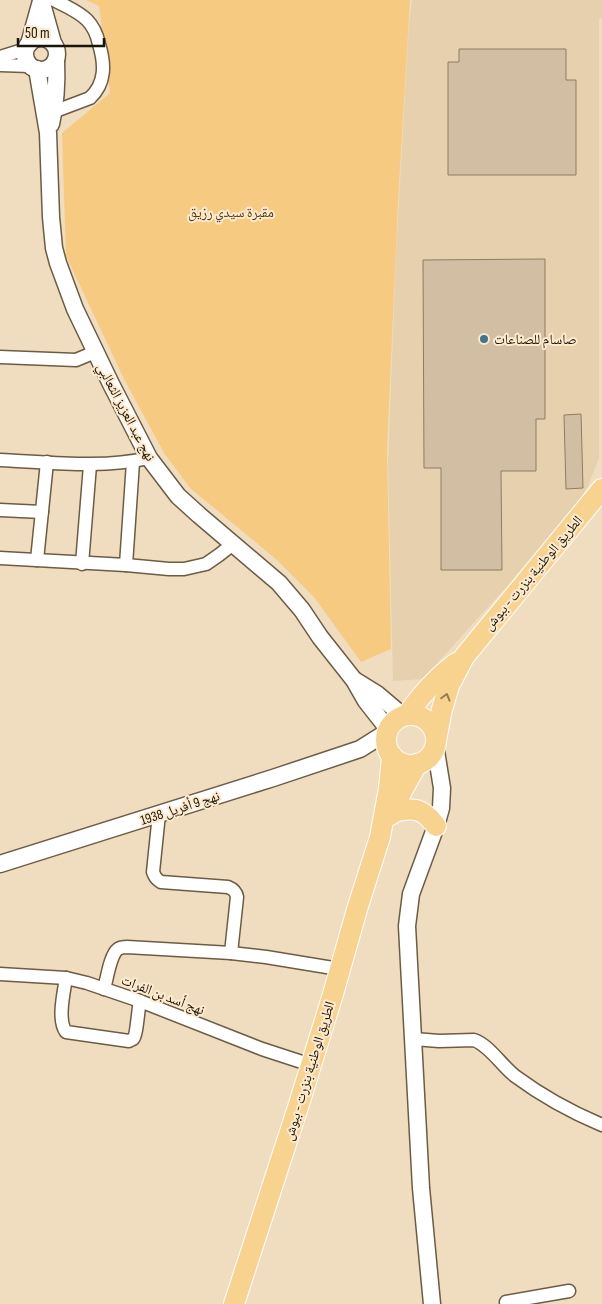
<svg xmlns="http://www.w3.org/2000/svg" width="602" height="1304" font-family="'Sofia Sans Condensed','Noto Naskh Arabic',sans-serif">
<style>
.built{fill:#e7d0ad}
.green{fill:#f7ca82}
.building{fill:#d2bfa3;stroke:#8e7d63}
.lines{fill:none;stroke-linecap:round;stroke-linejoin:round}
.minor-casing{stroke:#6c5c43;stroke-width:15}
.tertiary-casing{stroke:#6c5c43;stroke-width:19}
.primary-casing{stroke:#fff;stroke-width:22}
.minor{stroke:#fff;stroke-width:12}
.tertiary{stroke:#fff;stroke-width:16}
.primary{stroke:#f8d28f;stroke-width:20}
.oneway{stroke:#947c53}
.poi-dot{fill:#3c768f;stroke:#fdeacd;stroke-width:2}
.labels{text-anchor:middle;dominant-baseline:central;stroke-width:4;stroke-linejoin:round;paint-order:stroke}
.park-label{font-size:14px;fill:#503c1a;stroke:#fdeacd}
.poi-label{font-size:14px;fill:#1a140a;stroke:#fdeacd;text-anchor:start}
.street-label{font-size:14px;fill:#1a140a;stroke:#fdeacd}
</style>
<rect width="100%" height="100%" fill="#f0ddc0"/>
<!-- built -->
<path class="built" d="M 412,0 L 602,0 L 602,18 L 599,19 L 599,458 L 588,486 L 570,517 L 423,679 L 393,681 L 388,464 L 396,253 L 409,24 Z"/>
<!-- green -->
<path class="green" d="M 86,0 L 410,0 L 398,202 L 387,451 L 391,649 L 361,662 L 314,597 L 277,560 L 190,488 L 164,453 L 124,379 L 66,256 L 62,133 L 110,93 L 99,6 Z"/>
<!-- building -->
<g class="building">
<path d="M 459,49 L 566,49 L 566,80 L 576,80 L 576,175 L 448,175 L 448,62 L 459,62 Z"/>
<path d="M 545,259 L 545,419 L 536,419 L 536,471 L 501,471 L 502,570 L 441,570 L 441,468 L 424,468 L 423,260 Z"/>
<path d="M 581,414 L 583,488 L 566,489 L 564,415 Z"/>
</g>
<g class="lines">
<!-- minor casing -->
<g class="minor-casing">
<g id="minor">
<path d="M 0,57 L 26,49"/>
<path d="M 0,65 L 30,66"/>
<path d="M 53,112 L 90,98 C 106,83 105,64 99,44 C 97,35 94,27 87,20 C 78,11 65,6 54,0"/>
<path d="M 0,357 L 76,360 L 95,352"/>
<path d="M 0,460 C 49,462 100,469 149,458"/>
<path d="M 0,510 L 42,512"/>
<path d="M 0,558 L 126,565 L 169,569 L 184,569 L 206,564 L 219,555 L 233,544"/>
<path d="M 37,560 L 47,462"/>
<path d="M 82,564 L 90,465"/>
<path d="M 126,565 L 133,462"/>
<path d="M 159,814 L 153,872 C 155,877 156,879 161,882 L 228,887 C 233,889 236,891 237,897 L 231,953"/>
<path d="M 0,974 L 66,978 L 87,983 L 140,1001 L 262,1049 L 311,1065"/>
<path d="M 66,978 C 64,992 57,1020 66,1032 L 129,1041 C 130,1040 131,1040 133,1039 C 137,1035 138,1009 140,1001"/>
<path d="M 104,989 C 107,979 110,955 118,949 C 121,947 124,947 127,947 L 231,953 L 266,957 L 339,969"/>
<path d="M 414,1039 L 439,1041 L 474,1040 C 489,1045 502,1066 515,1076 C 542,1096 571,1112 602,1125"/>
<path d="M 506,1302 L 569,1291"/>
</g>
</g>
<!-- tertiary casing -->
<g class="tertiary-casing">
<g id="tertiary">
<path d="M 41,0 L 53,43"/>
<circle cx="41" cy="54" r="16"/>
<path d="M 29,44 L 41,1"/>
<path d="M 37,69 L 48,133 L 51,217 L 54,248 L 58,263 L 75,309 L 111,384 L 149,458 L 178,496 L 199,515 L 279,583 L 302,610 L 320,637 L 354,680 L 366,701 L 388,729"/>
<path d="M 51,124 C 56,103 57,81 56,60"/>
<path d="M 356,681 L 377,694 L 403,716"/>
<path d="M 0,864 L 273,778 L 360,749 L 387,732"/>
<path d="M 432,1304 L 421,1188 L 407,926 L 411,894 L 436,826 L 441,808 L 442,788 L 435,745"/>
</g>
</g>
<!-- primary casing -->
<g class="primary-casing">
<g id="primary">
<path d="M 407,715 C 421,695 437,677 456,663"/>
<circle cx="411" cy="740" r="25"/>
<path d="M 436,741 L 442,709 L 449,686 L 464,657 L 602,489"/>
<path d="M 393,812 C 414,807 423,808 436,826"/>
<path d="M 391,815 L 402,791 L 417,764"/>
<path d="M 234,1304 L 299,1104 L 333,994 L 358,906 L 380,837 L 389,788 L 392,756"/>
</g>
</g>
<!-- minor -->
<use href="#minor" class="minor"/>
<!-- tertiary -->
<use href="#tertiary" class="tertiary"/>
<!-- primary -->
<use href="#primary" class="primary"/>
</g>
<!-- one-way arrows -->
<defs><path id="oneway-chevron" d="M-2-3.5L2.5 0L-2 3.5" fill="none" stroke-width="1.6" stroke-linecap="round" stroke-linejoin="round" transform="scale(1.25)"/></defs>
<use class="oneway" href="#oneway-chevron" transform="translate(446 697) rotate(-74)"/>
<!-- markers -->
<circle class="poi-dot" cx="484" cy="339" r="5"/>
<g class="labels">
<!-- park labels -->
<g class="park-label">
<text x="231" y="212">مقبرة سيدي رزيق</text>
</g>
<!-- poi labels -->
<g class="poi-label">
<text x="494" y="339">صاسام للصناعات</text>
</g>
<!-- street labels -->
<g class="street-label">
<text transform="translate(126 412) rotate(62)">نهج عبد العزيز الثعالبي</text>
<text transform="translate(533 573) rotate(-50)">الطريق الوطنية بنزرت - ببوش</text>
<text transform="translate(180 808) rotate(-18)">نهج 9 أفريل 1938</text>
<text transform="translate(163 995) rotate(21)">نهج أسد بن الفرات</text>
<text transform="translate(309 1071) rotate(-73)">الطريق الوطنية بنزرت - ببوش</text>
</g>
</g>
<!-- scale -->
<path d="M18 38v8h86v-8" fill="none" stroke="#1a140a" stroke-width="2.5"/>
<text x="25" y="38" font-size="15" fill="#1a140a" stroke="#fdeacd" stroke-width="4" paint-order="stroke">50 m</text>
</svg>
